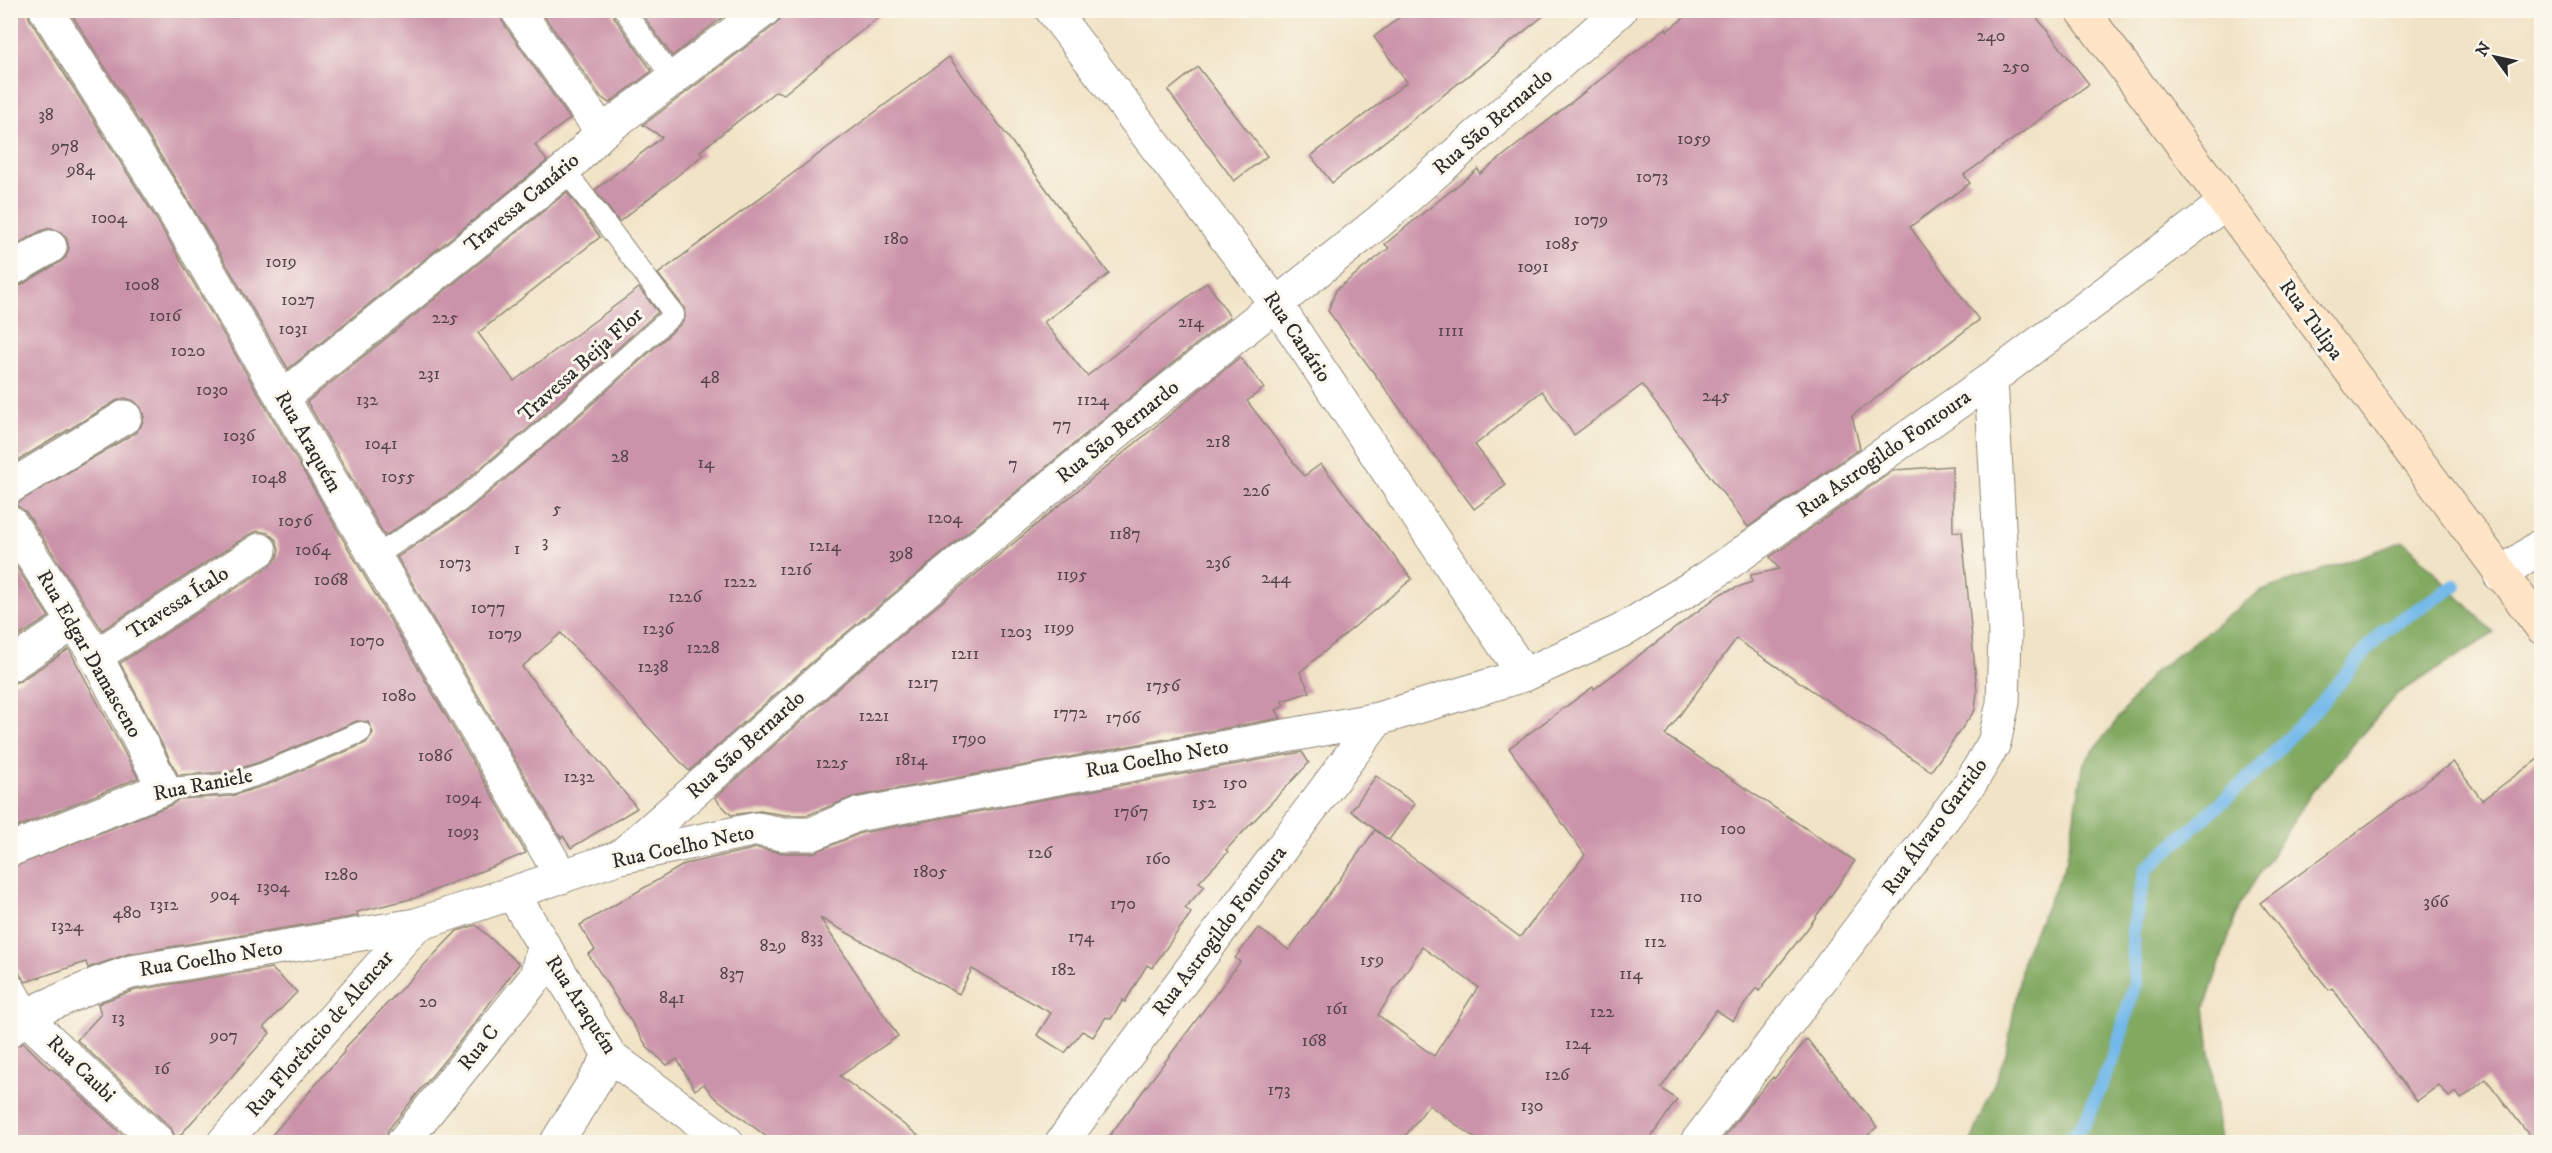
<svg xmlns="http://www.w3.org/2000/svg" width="2552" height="1153" font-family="'IM FELL DW Pica',serif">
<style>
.forest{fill:#81a960;stroke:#566a46;stroke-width:1.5}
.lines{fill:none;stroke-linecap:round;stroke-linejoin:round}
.stream{stroke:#73b9ea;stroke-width:14}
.building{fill:#cb93a9;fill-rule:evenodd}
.lane-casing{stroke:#8e8778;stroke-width:22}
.street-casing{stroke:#8e8778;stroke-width:35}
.secondary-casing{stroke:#8e8778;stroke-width:35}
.lane{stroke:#fff;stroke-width:20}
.street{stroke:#fff;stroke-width:33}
.secondary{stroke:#ffe4c6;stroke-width:33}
.labels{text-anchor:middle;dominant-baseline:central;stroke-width:6;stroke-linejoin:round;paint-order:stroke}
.number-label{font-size:18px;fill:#53454a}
.street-label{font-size:21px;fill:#2b2b2b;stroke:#fbf7ec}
</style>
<rect width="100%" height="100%" fill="#fbf7ec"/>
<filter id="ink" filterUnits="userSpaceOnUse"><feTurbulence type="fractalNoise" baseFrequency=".0167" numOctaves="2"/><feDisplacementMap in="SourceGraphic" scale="12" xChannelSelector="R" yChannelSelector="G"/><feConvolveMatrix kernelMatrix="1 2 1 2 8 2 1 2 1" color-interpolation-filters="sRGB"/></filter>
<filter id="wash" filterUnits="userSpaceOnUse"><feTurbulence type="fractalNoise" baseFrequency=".008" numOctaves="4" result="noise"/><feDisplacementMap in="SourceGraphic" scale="24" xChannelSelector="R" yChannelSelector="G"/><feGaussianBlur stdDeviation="1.35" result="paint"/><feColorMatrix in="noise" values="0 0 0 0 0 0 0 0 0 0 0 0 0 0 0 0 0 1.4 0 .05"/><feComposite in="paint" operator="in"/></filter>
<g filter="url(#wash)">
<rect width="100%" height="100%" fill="#f1e3c6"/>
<!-- forest -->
<path class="forest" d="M 2404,541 L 2494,633 L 2396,695 L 2312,792 L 2240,904 L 2205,1007 L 2220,1142 L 1971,1142 L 2006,1054 L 2024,954 L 2066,863 L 2084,763 L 2152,674 L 2259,592 Z"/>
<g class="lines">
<!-- stream -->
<path class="stream" d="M 2068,1142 L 2086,1120 L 2117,1048 L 2135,982 L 2132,934 L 2146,869 L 2257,771 L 2324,700 L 2383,631 L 2455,586"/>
</g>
<g id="blocks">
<!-- building -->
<g class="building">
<path d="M 10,10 L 27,10 L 30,20 L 154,215 L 526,853 L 415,898 L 357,912 L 358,916 L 128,954 L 88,968 L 86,962 L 26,982 L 21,976 L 10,954 L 10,868 L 171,805 L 179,799 L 231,796 L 269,784 L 366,743 L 373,733 L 368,722 L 357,721 L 260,762 L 228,772 L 178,775 L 120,663 L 270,566 L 277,558 L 279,550 L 276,540 L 268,533 L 258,531 L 250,534 L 102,630 L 26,512 L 15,504 L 135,433 L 141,426 L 144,417 L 141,408 L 134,401 L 125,398 L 116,401 L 10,465 L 10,289 L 19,286 L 59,263 L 66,257 L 69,248 L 66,237 L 59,231 L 49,228 L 41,231 L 10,248 Z"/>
<path d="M 69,10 L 498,10 L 502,21 L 570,119 L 535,145 L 547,161 L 288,369 L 186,196 Z"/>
<path d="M 540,10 L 612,10 L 614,17 L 652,71 L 609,103 L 601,97 Z"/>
<path d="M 639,10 L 732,10 L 672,56 Z"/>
<path d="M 782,10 L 887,10 L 784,94 L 776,91 L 700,151 L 703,155 L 619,222 L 595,190 L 662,137 L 643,125 L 775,25 L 781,18 Z"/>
<path d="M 1409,10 L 1551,10 L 1332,183 L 1311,156 L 1407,82 L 1374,37 Z"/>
<path d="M 1694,10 L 2031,10 L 2089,84 L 1964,175 L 1970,183 L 1910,227 L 1979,320 L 1852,416 L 1860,448 L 1748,527 L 1642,385 L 1574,435 L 1542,391 L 1475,445 L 1506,485 L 1474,509 L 1328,311 L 1336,290 L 1389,248 L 1385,244 L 1478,169 L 1480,174 L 1666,28 L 1667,31 Z"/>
<path d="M 949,57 L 1109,274 L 1044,322 L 1087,376 L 1207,282 L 1230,317 L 1123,403 L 828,648 L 689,771 L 561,633 L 522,667 L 637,808 L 571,848 L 563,836 L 561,838 L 397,557 L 467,511 L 553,439 L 682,323 L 685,317 L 684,307 L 658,274 Z"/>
<path d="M 1198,67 L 1267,156 L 1234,181 L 1168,91 Z"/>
<path d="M 567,192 L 600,237 L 478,333 L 514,381 L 639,288 L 658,312 L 537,421 L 452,492 L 385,536 L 307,402 Z"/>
<path d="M 1240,357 L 1264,388 L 1247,401 L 1304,476 L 1321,464 L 1412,579 L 1300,672 L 1310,692 L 1282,701 L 1284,706 L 1276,710 L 1281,718 L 853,797 L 808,815 L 785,815 L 760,811 L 731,815 L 715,798 L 852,676 Z"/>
<path d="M 1952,466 L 1953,532 L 1962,531 L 1977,692 L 1975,710 L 1931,771 L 1736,639 L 1665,735 L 1855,861 L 1808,928 L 1759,991 L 1756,988 L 1733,1021 L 1716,1010 L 1661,1088 L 1677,1100 L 1647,1143 L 1482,1143 L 1429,1105 L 1400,1143 L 1104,1143 L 1240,962 L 1235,958 L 1258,928 L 1289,950 L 1375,830 L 1520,937 L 1585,855 L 1509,748 L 1593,687 L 1594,689 L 1722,593 L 1752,582 L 1751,575 L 1779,569 L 1770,557 L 1894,470 ZM 1422,947 L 1478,987 L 1434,1056 L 1378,1015 Z"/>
<path d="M 10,557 L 49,617 L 10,642 Z"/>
<path d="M 69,649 L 138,778 L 10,830 L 10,684 L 20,681 Z"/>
<path d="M 1302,752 L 1309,763 L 1226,850 L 1228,852 L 1199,882 L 1205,886 L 1185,908 L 1191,913 L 1152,968 L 1147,965 L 1125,1002 L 1123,1000 L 1111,1019 L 1106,1017 L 1093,1037 L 1082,1031 L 1065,1053 L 1037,1035 L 1051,1013 L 972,969 L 959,994 L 820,918 L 898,1036 L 840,1076 L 928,1143 L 775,1143 L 713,1096 L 704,1084 L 695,1090 L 677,1059 L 667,1065 L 648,1048 L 588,954 L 595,950 L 580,925 L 685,864 L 757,848 L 783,853 L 812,853 L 861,833 Z"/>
<path d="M 2541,757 L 2541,1143 L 2535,1143 L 2486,1079 L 2461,1099 L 2456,1092 L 2449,1097 L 2439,1085 L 2417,1101 L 2332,988 L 2329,990 L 2260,903 L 2453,762 L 2482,800 Z"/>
<path d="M 1376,776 L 1415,804 L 1389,840 L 1351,811 Z"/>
<path d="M 476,925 L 519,964 L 477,1020 L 388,1130 L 385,1143 L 265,1143 L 344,1052 L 344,1049 L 401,989 L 457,931 Z"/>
<path d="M 271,968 L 297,992 L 264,1027 L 270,1033 L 176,1140 L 171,1128 L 77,1040 L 101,1014 L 98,1004 L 104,1001 L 136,990 Z"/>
<path d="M 1807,1039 L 1877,1127 L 1860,1143 L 1720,1143 L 1752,1101 L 1773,1077 L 1774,1079 Z"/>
<path d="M 24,1043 L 50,1069 L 51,1068 L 131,1143 L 16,1143 L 10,1136 L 10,1048 Z"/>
</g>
</g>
</g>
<g filter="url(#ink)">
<use href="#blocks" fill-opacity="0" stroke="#8e8778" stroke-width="1.5"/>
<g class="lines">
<!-- lane casing -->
<g class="lane-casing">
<g id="lane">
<path d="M 624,10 L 673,79"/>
<path d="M 374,557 L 459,502 L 545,430 L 674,314 L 565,170"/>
<path d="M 164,788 L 230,784 L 264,773 L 361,732"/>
</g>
</g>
<!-- street casing -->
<g class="street-casing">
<g id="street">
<path d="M 46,10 L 170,205 L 562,877"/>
<path d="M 517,10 L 602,132"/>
<path d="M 1052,10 L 1276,304 L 1524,675"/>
<path d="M 10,270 L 50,247"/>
<path d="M 283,397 L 565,170 L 602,132 L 764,10"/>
<path d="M 10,487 L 125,417"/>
<path d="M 10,522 L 96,656 L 164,788 L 10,850"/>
<path d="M 2500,575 L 2542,545"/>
<path d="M 96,656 L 260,550"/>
<path d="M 10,665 L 74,623"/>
<path d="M 621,856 L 840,662 L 1135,417 L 1380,221 L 1620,10"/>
<path d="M 513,894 L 610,1056 L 727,1142"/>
<path d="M 10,991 L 24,1016 L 158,1142"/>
<path d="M 10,1030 L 24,1016 L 97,984 L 131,972 L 416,925 L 620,857 L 757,829 L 783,834 L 812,834 L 856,815 L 1378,719 L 1524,675 L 1621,631 L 1707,578 L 1991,379 L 2225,203"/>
<path d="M 224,1142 L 416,925"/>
<path d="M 403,1142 L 536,977 L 543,947"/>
<path d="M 557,1142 L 610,1056"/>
<path d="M 1062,1142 L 1378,719"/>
<path d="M 1697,1142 L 1971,782 L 1994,743 L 2003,703 L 2005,635 L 1991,379"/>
</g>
</g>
<!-- secondary casing -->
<g class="secondary-casing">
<path id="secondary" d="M 2082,10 L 2542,628"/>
</g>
<!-- lane -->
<use href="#lane" class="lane"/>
<!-- street -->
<use href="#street" class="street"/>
<!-- secondary -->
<use href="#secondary" class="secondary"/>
</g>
</g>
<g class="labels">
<!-- number labels -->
<g class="number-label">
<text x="1991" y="36">240</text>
<text x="2016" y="67">250</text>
<text x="46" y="115">38</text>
<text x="1694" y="139">1059</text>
<text x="65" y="147">978</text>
<text x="81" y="170">984</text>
<text x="1652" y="177">1073</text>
<text x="109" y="218">1004</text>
<text x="1591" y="220">1079</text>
<text x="896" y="239">180</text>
<text x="1562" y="244">1085</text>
<text x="281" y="262">1019</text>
<text x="1533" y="267">1091</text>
<text x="142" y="285">1008</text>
<text x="298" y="300">1027</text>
<text x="165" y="316">1016</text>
<text x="445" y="318">225</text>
<text x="1191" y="322">214</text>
<text x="293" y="329">1031</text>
<text x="1451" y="331">1111</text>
<text x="188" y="351">1020</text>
<text x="429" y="374">231</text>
<text x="710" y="378">48</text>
<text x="212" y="390">1030</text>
<text x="1716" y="396">245</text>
<text x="367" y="400">132</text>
<text x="1093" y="400">1124</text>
<text x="1062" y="425">77</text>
<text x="239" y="436">1036</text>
<text x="1218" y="442">218</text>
<text x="381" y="444">1041</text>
<text x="620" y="457">28</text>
<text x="706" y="463">14</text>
<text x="1013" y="464">7</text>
<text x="398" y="477">1055</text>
<text x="269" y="478">1048</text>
<text x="1256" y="491">226</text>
<text x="557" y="509">5</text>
<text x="945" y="518">1204</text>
<text x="295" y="521">1056</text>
<text x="1125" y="534">1187</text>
<text x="545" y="542">3</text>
<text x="825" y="546">1214</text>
<text x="517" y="549">1</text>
<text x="313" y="550">1064</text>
<text x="901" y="554">398</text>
<text x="455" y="563">1073</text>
<text x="1218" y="563">236</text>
<text x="796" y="570">1216</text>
<text x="1072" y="575">1195</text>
<text x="1276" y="578">244</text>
<text x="331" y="580">1068</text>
<text x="740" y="582">1222</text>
<text x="685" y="597">1226</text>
<text x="488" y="608">1077</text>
<text x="1059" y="628">1199</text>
<text x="658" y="629">1236</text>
<text x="1016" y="632">1203</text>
<text x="505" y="634">1079</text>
<text x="367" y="641">1070</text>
<text x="703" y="648">1228</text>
<text x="965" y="654">1211</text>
<text x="653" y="667">1238</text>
<text x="923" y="683">1217</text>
<text x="1163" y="686">1756</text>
<text x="399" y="696">1080</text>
<text x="1070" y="713">1772</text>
<text x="874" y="716">1221</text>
<text x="1123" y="718">1766</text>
<text x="969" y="739">1790</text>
<text x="435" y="756">1086</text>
<text x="911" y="760">1814</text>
<text x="832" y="763">1225</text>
<text x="579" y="777">1232</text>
<text x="1235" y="783">150</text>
<text x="463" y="798">1094</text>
<text x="1204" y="803">152</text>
<text x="1131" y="812">1767</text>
<text x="1733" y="829">100</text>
<text x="463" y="832">1093</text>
<text x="1040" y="853">126</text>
<text x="1158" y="859">160</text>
<text x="930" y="872">1805</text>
<text x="341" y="875">1280</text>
<text x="273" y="887">1304</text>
<text x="225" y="895">904</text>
<text x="1691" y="897">110</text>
<text x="2436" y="902">366</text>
<text x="1123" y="904">170</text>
<text x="164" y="905">1312</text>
<text x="127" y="913">480</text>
<text x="67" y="926">1324</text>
<text x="1081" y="937">174</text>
<text x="812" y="938">833</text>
<text x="1655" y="942">112</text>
<text x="773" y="946">829</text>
<text x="1372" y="960">159</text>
<text x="1063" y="970">182</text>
<text x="732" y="974">837</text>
<text x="1631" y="974">114</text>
<text x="672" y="998">841</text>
<text x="428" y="1002">20</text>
<text x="1337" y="1009">161</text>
<text x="1602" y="1012">122</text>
<text x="118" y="1018">13</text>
<text x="224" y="1036">907</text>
<text x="1314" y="1041">168</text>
<text x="1578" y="1044">124</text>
<text x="162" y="1069">16</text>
<text x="1557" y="1075">126</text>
<text x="1279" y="1090">173</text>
<text x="1532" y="1106">130</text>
</g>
<!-- street labels -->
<g class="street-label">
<text transform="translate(1493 122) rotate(-41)">Rua São Bernardo</text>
<text transform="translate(522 203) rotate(-40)">Travessa Canário</text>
<text transform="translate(2311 320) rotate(54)">Rua Tulipa</text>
<text transform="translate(1297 337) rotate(56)">Rua Canário</text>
<text transform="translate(581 365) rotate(-42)">Travessa Beija Flor</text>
<text transform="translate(1118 432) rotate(-39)">Rua São Bernardo</text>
<text transform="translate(308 442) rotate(60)">Rua Araquém</text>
<text transform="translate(1884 454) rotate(-35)">Rua Astrogildo Fontoura</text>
<text transform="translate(178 603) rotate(-33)">Travessa Ítalo</text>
<text transform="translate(89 654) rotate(60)">Rua Edgar Damasceno</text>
<text transform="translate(746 745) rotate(-42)">Rua São Bernardo</text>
<text transform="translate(1157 759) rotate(-10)">Rua Coelho Neto</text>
<text transform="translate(203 785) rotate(-11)">Rua Raniele</text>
<text transform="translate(1935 827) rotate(-54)">Rua Álvaro Garrido</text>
<text transform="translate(683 847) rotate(-12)">Rua Coelho Neto</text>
<text transform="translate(1220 931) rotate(-53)">Rua Astrogildo Fontoura</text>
<text transform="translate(211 959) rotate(-9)">Rua Coelho Neto</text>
<text transform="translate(581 1005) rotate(57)">Rua Araquém</text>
<text transform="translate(320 1034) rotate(-49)">Rua Florêncio de Alencar</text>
<text transform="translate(479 1048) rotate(-51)">Rua C</text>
<text transform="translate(81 1069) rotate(44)">Rua Caubi</text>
</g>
</g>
<!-- margin -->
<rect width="2552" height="1153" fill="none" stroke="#fbf7ec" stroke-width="36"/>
<!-- north arrow -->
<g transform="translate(2495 57) rotate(303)" stroke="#fbf7ec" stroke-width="4.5" paint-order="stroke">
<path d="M0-4.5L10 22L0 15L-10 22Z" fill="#2b2b2b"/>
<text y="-9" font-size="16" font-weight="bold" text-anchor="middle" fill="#2b2b2b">N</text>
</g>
</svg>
